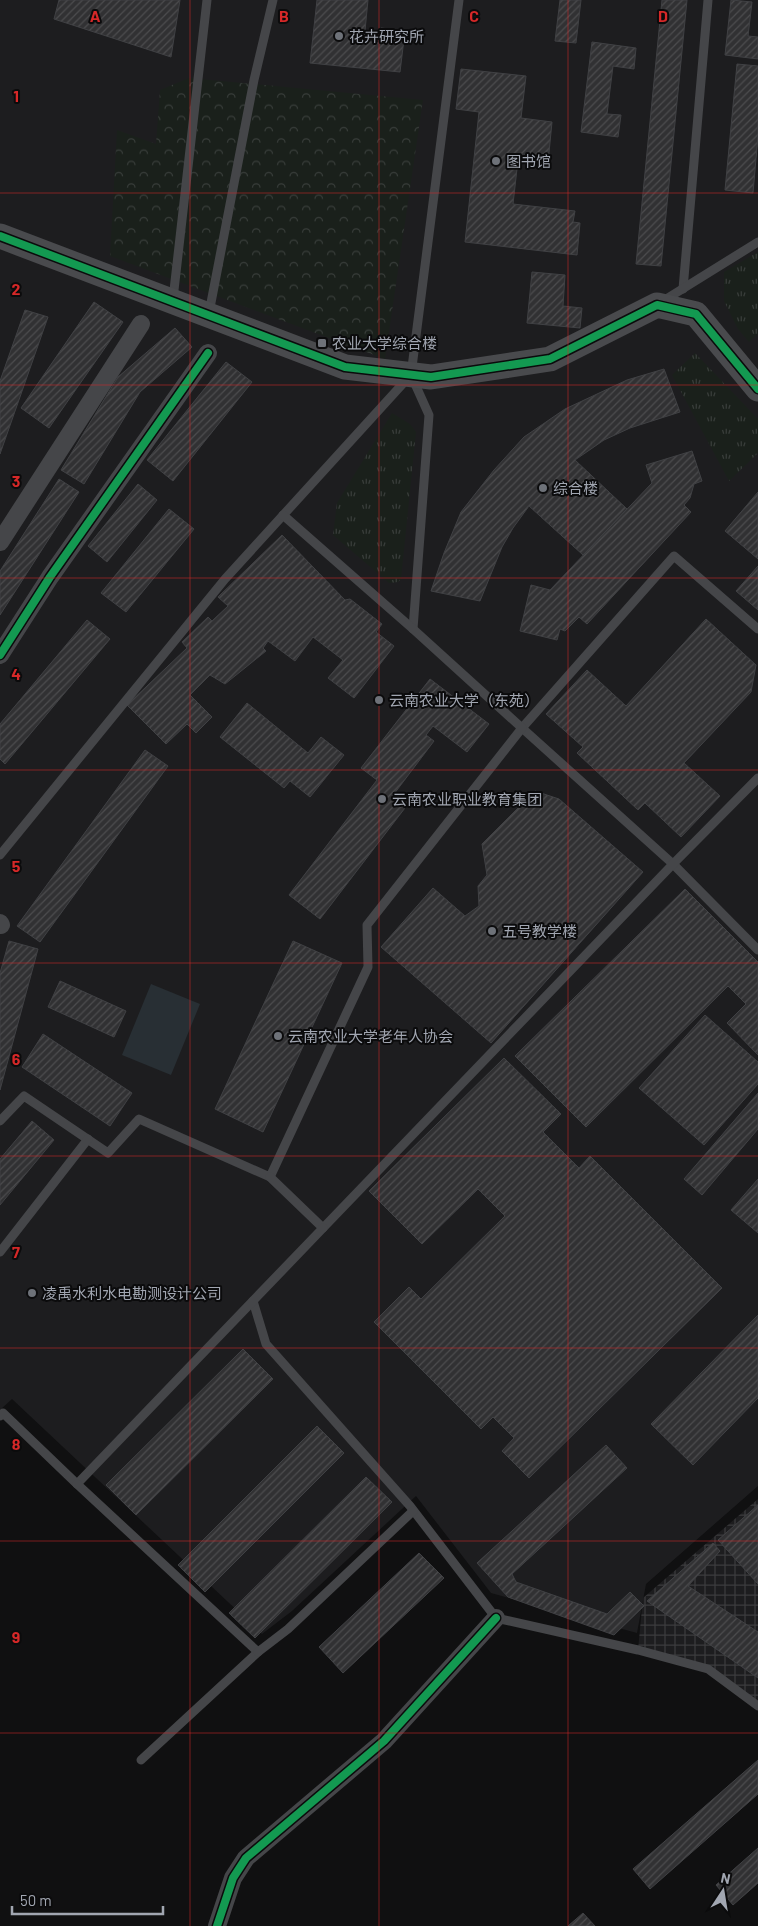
<svg xmlns="http://www.w3.org/2000/svg" width="758" height="1926" font-family="Barlow,'Noto Sans SC',sans-serif">
<style>
.built{fill:#1d1d1f}
.industrial{fill:url(#industrial-grid)}
.grass{fill:url(#grass-tufts)}
.forest{fill:url(#forest-crowns)}
.water{fill:#282f34}
.building{fill:url(#building-hatch);stroke:#404144}
.lines{fill:none;stroke-linecap:round;stroke-linejoin:round}
.lane{stroke:#454649;stroke-width:9}
.street{stroke:#454649;stroke-width:18}
.secondary{stroke:#494a4d;stroke-width:25}
.cycleway-casing{stroke:#0b0b0c;stroke-width:11}
.cycleway{stroke:#139951;stroke-width:8}
.grid{fill:none;stroke:#d62828;stroke-width:1;stroke-opacity:0.55}
.poi-dot{fill:#6e7279;stroke:#0b0b0c;stroke-width:2}
.labels{text-anchor:middle;dominant-baseline:central;stroke-width:4;stroke-linejoin:round;paint-order:stroke}
.poi-label{font-size:15px;fill:#a1a6b1;stroke:#0b0b0c;text-anchor:start}
.grid-label{font-size:16px;text-anchor:middle;font-weight:bold;fill:#d62828;stroke:#0b0b0c;stroke-width:4;stroke-linejoin:round;paint-order:stroke}
</style>
<defs>
<pattern id="industrial-grid" width="8" height="8" patternUnits="userSpaceOnUse" patternTransform="scale(1.25)"><rect width="8" height="8" fill="#1d1d1f"/><path d="M0 4h8M4 0v8" fill="none" stroke="#3b3b3d"/></pattern>
<pattern id="grass-tufts" width="24" height="20" patternUnits="userSpaceOnUse" patternTransform="scale(1.25)"><rect width="24" height="20" fill="#1a201b"/><path d="M3 7l-1-3M5 7V3M7 7l1-3M15 17l-1-3M17 17v-4M19 17l1-3" fill="none" stroke="#383d3a"/></pattern>
<pattern id="forest-crowns" width="20" height="18" patternUnits="userSpaceOnUse" patternTransform="scale(1.25)"><rect width="20" height="18" fill="#1a201b"/><path d="M2 6a3 3 0 1 1 6 0M12 15a3 3 0 1 1 6 0" fill="none" stroke="#383d3a"/></pattern>
<pattern id="building-hatch" width="6" height="6" patternUnits="userSpaceOnUse" patternTransform="scale(1.25)"><rect width="6" height="6" fill="#313133"/><path d="M-1 1l2-2M0 6l6-6M5 7l2-2" fill="none" stroke="#4c4c4e"/></pattern>
</defs>
<rect width="100%" height="100%" fill="#101011"/>
<!-- built -->
<path class="built" d="M 0,0 L 758,0 L 758,1486 L 646,1584 L 637,1633 L 491,1593 L 416,1496 L 292,1611 L 262,1634 L 12,1399 L 0,1410 Z"/>
<!-- industrial -->
<path class="industrial" d="M 758,1499 L 758,1706 L 708,1669 L 638,1650 L 643,1598 Z"/>
<!-- grass -->
<g class="grass">
<path d="M 758,252 L 758,334 L 749,342 L 738,329 L 724,301 L 724,272 Z"/>
<path d="M 695,353 L 758,419 L 758,453 L 729,481 L 672,375 Z"/>
<path d="M 392,413 L 410,424 L 416,432 L 401,579 L 398,582 L 389,583 L 333,535 L 337,503 Z"/>
</g>
<!-- forest -->
<path class="forest" d="M 189,78 L 423,100 L 385,359 L 110,256 L 117,130 L 156,144 L 160,90 Z"/>
<!-- water -->
<path class="water" d="M 151,984 L 200,1004 L 171,1075 L 122,1055 Z"/>
<!-- building -->
<g class="building">
<path d="M 59,0 L 180,0 L 171,57 L 54,19 Z"/>
<path d="M 317,0 L 368,0 L 364,41 L 379,43 L 381,28 L 405,31 L 400,72 L 310,63 Z"/>
<path d="M 560,0 L 581,0 L 576,43 L 555,41 Z"/>
<path d="M 662,0 L 687,0 L 661,266 L 636,264 Z"/>
<path d="M 731,0 L 752,2 L 748,36 L 758,37 L 758,59 L 725,55 Z"/>
<path d="M 592,42 L 636,48 L 634,69 L 613,66 L 607,114 L 621,115 L 618,137 L 581,132 Z"/>
<path d="M 737,64 L 758,66 L 758,136 L 753,193 L 725,190 Z"/>
<path d="M 461,69 L 526,76 L 521,118 L 552,122 L 548,163 L 518,160 L 513,204 L 575,211 L 573,222 L 580,223 L 577,255 L 465,242 L 479,112 L 456,109 Z"/>
<path d="M 532,272 L 565,275 L 563,306 L 582,308 L 580,328 L 527,323 Z"/>
<path d="M 94,302 L 123,322 L 49,428 L 21,408 Z"/>
<path d="M 25,310 L 48,317 L 0,454 L 0,381 Z"/>
<path d="M 175,328 L 192,347 L 140,392 L 84,484 L 61,470 L 118,377 Z"/>
<path d="M 226,362 L 252,382 L 173,481 L 147,460 Z"/>
<path d="M 664,369 L 680,412 L 630,428 L 604,440 L 575,460 L 627,509 L 583,555 L 529,506 L 513,528 L 502,547 L 480,601 L 431,591 L 444,553 L 461,512 L 494,470 L 524,437 L 565,409 L 627,380 Z"/>
<path d="M 692,451 L 702,481 L 694,484 L 690,498 L 684,505 L 691,512 L 587,624 L 579,617 L 565,631 L 560,629 L 557,640 L 520,631 L 531,585 L 550,590 L 652,483 L 646,465 Z"/>
<path d="M 59,479 L 79,492 L 0,615 L 0,571 Z"/>
<path d="M 138,484 L 157,500 L 107,562 L 88,546 Z"/>
<path d="M 758,492 L 758,559 L 725,531 Z"/>
<path d="M 169,509 L 194,529 L 126,612 L 101,593 Z"/>
<path d="M 282,535 L 345,600 L 350,599 L 382,624 L 376,632 L 394,646 L 354,698 L 328,678 L 343,660 L 313,637 L 295,661 L 268,641 L 263,648 L 266,651 L 225,684 L 210,675 L 190,695 L 212,717 L 196,733 L 187,724 L 166,744 L 127,705 L 187,648 L 182,642 L 208,617 L 212,621 L 228,606 L 218,597 Z"/>
<path d="M 758,566 L 758,610 L 736,591 Z"/>
<path d="M 706,619 L 756,665 L 751,692 L 684,763 L 720,796 L 681,837 L 645,803 L 638,810 L 577,753 L 583,747 L 546,714 L 587,670 L 626,706 Z"/>
<path d="M 87,620 L 110,639 L 5,764 L 0,759 L 0,724 Z"/>
<path d="M 430,679 L 489,724 L 467,752 L 433,726 L 426,735 L 434,741 L 394,794 L 408,804 L 320,919 L 289,895 L 377,780 L 361,768 Z"/>
<path d="M 247,703 L 308,753 L 321,737 L 344,755 L 310,797 L 290,781 L 284,788 L 220,737 Z"/>
<path d="M 145,750 L 168,766 L 40,942 L 17,926 Z"/>
<path d="M 535,791 L 559,799 L 643,872 L 491,1043 L 381,947 L 433,888 L 465,916 L 479,906 L 478,886 L 487,875 L 482,844 Z"/>
<path d="M 685,889 L 758,962 L 758,1055 L 727,1023 L 746,1004 L 728,986 L 586,1127 L 515,1056 Z"/>
<path d="M 9,941 L 38,949 L 0,1090 L 0,973 Z"/>
<path d="M 293,941 L 342,963 L 263,1132 L 215,1109 Z"/>
<path d="M 60,981 L 126,1011 L 114,1037 L 48,1007 Z"/>
<path d="M 705,1015 L 758,1062 L 758,1084 L 704,1145 L 639,1088 Z"/>
<path d="M 43,1034 L 132,1093 L 110,1126 L 22,1067 Z"/>
<path d="M 504,1058 L 561,1114 L 543,1132 L 579,1168 L 590,1156 L 722,1288 L 529,1478 L 502,1451 L 514,1438 L 493,1417 L 481,1429 L 374,1322 L 409,1287 L 421,1299 L 505,1216 L 478,1189 L 422,1244 L 369,1191 Z"/>
<path d="M 758,1093 L 758,1129 L 702,1195 L 684,1179 Z"/>
<path d="M 32,1121 L 54,1140 L 0,1205 L 0,1159 Z"/>
<path d="M 758,1179 L 758,1233 L 731,1210 Z"/>
<path d="M 758,1315 L 758,1398 L 693,1465 L 651,1424 Z"/>
<path d="M 243,1349 L 273,1379 L 136,1515 L 106,1485 Z"/>
<path d="M 317,1426 L 344,1453 L 205,1592 L 178,1565 Z"/>
<path d="M 606,1445 L 627,1468 L 512,1574 L 516,1582 L 607,1614 L 630,1592 L 644,1606 L 614,1635 L 508,1597 L 477,1563 Z"/>
<path d="M 366,1477 L 392,1502 L 255,1638 L 229,1613 Z"/>
<path d="M 758,1505 L 758,1584 L 718,1540 Z"/>
<path d="M 713,1543 L 720,1551 L 688,1586 L 758,1632 L 758,1678 L 647,1601 Z"/>
<path d="M 419,1553 L 444,1578 L 343,1673 L 319,1647 Z"/>
<path d="M 758,1760 L 758,1794 L 650,1889 L 633,1869 Z"/>
<path d="M 758,1848 L 758,1883 L 733,1905 L 716,1885 Z"/>
<path d="M 583,1913 L 595,1926 L 568,1926 Z"/>
</g>
<g class="lines">
<!-- lane -->
<g class="lane">
<path d="M 683,289 L 708,0"/>
<path d="M 173,299 L 207,0"/>
<path d="M 663,301 L 758,242"/>
<path d="M 209,313 L 254,80 L 273,0"/>
<path d="M 413,629 L 429,415 L 411,375 L 459,0"/>
<path d="M 758,629 L 674,556 L 522,728 L 673,864 L 758,950"/>
<path d="M 0,855 L 225,579 L 408,378"/>
<path d="M 0,1121 L 24,1096 L 108,1153 L 139,1119 L 270,1177 L 368,967 L 367,925 L 522,728 L 413,629 L 283,515"/>
<path d="M 270,1177 L 323,1228 L 673,864 L 758,778"/>
<path d="M 0,1252 L 88,1139"/>
<path d="M 253,1301 L 266,1344 L 410,1506 L 496,1618 L 638,1650 L 708,1669 L 758,1706"/>
<path d="M 0,1416 L 3,1413 L 77,1484 L 323,1228"/>
<path d="M 77,1484 L 258,1652 L 141,1760"/>
<path d="M 258,1652 L 288,1629 L 413,1511"/>
</g>
<!-- street -->
<g class="street">
<path d="M 0,542 L 141,324"/>
<path d="M 0,655 L 50,577 L 208,353"/>
<path d="M 0,923 L 1,925"/>
<path d="M 217,1926 L 233,1878 L 246,1858 L 384,1741 L 496,1618"/>
</g>
<!-- secondary -->
<path class="secondary" d="M 0,236 L 345,367 L 431,377 L 550,359 L 657,305 L 696,314 L 758,389"/>
<!-- cycleway casing -->
<g class="cycleway-casing">
<g id="cycleway">
<path d="M 0,236 L 345,367 L 431,377 L 550,359 L 657,305 L 696,314 L 758,389"/>
<path d="M 0,655 L 50,577 L 208,353"/>
<path d="M 217,1926 L 233,1878 L 246,1858 L 384,1741 L 496,1618"/>
</g>
</g>
<!-- cycleway -->
<use href="#cycleway" class="cycleway"/>
</g>
<!-- grid -->
<path class="grid" d="M 190,0 L 190,1926M 379,0 L 379,1926M 568,0 L 568,1926M 0,193 L 758,193M 0,385 L 758,385M 0,578 L 758,578M 0,770 L 758,770M 0,963 L 758,963M 0,1156 L 758,1156M 0,1348 L 758,1348M 0,1541 L 758,1541M 0,1733 L 758,1733"/>
<!-- markers -->
<g class="poi-dot">
<circle cx="339" cy="36" r="5"/>
<circle cx="496" cy="161" r="5"/>
<rect x="317" y="338" width="10" height="10" rx="2.5"/>
<circle cx="543" cy="488" r="5"/>
<circle cx="379" cy="700" r="5"/>
<circle cx="382" cy="799" r="5"/>
<circle cx="492" cy="931" r="5"/>
<circle cx="278" cy="1036" r="5"/>
<circle cx="32" cy="1293" r="5"/>
</g>
<g class="labels">
<!-- poi labels -->
<g class="poi-label">
<text x="349" y="36">花卉研究所</text>
<text x="506" y="161">图书馆</text>
<text x="332" y="343">农业大学综合楼</text>
<text x="553" y="488">综合楼</text>
<text x="389" y="700">云南农业大学（东苑）</text>
<text x="392" y="799">云南农业职业教育集团</text>
<text x="502" y="931">五号教学楼</text>
<text x="288" y="1036">云南农业大学老年人协会</text>
<text x="42" y="1293">凌禹水利水电勘测设计公司</text>
</g>
</g>
<g class="grid-label">
<text x="95" y="22">A</text>
<text x="284" y="22">B</text>
<text x="474" y="22">C</text>
<text x="663" y="22">D</text>
<text x="16" y="102">1</text>
<text x="16" y="295">2</text>
<text x="16" y="487">3</text>
<text x="16" y="680">4</text>
<text x="16" y="872">5</text>
<text x="16" y="1065">6</text>
<text x="16" y="1258">7</text>
<text x="16" y="1450">8</text>
<text x="16" y="1643">9</text>
</g>
<!-- north arrow -->
<g transform="translate(723 1891) rotate(12)" stroke="#0b0b0c" stroke-width="4" paint-order="stroke">
<path d="M0-4L9 19L0 12L-9 19Z" fill="#a1a6b1"/>
<text y="-8" font-size="14" font-weight="bold" text-anchor="middle" fill="#a1a6b1">N</text>
</g>
<!-- scale -->
<path d="M12 1906v8h151v-8" fill="none" stroke="#a1a6b1" stroke-width="2.5"/>
<text x="20" y="1906" font-size="15" fill="#a1a6b1" stroke="#0b0b0c" stroke-width="4" paint-order="stroke">50 m</text>
</svg>
